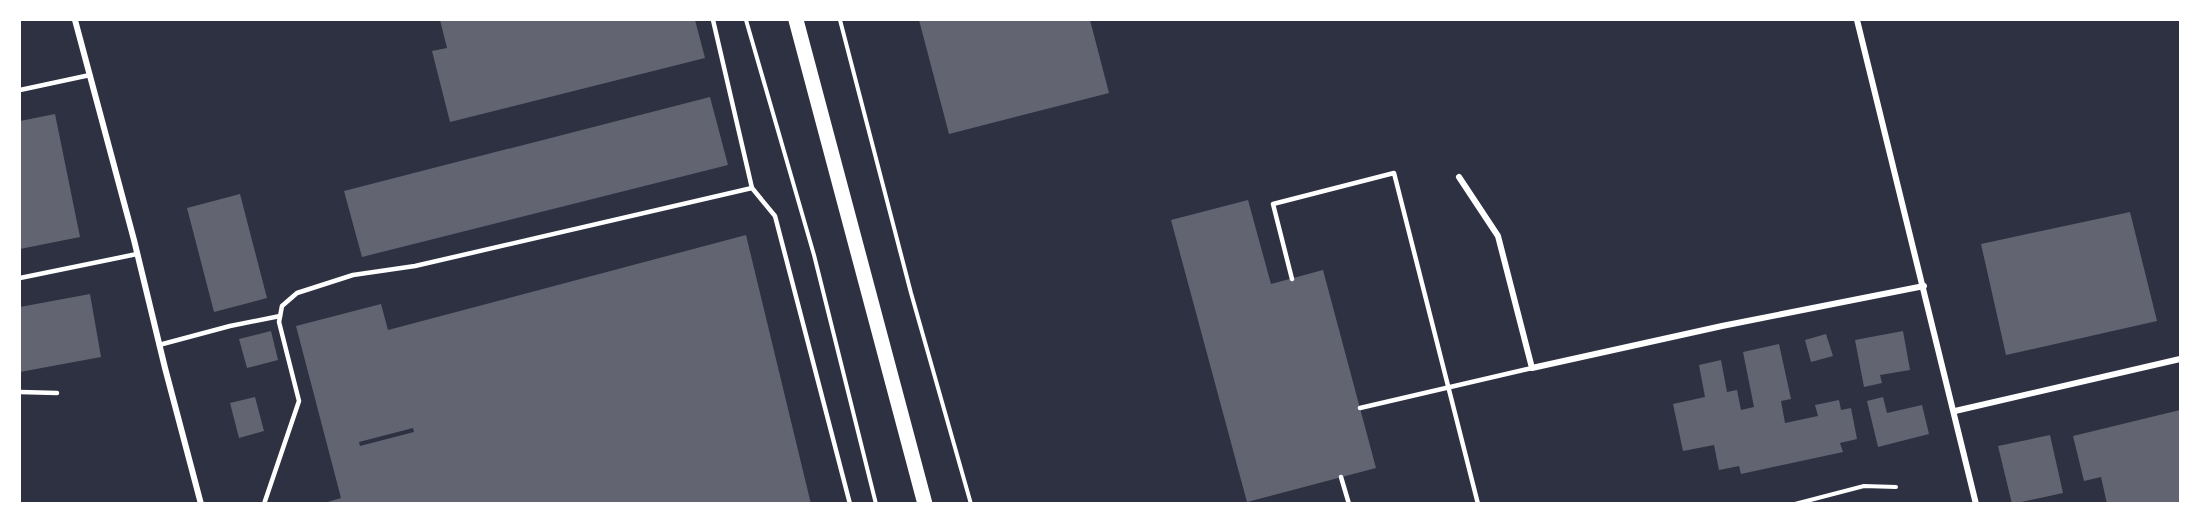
<svg xmlns="http://www.w3.org/2000/svg" width="2200" height="523" font-family="Ubuntu,sans-serif">
<style>
.building{fill:#626471;fill-rule:evenodd}
.lines{fill:none;stroke-linecap:round;stroke-linejoin:round}
.path{stroke:#fff;stroke-width:4}
.service{stroke:#fff;stroke-width:4.5}
.minor{stroke:#fff;stroke-width:6}
.primary{stroke:#fff;stroke-width:15}
</style>
<rect width="100%" height="100%" fill="#2d3142"/>
<!-- building -->
<g class="building">
<path d="M 440,20 L 695,20 L 705,58 L 450,122 L 432,51 L 447,48 Z"/>
<path d="M 919,20 L 1090,20 L 1109,93 L 949,134 Z"/>
<path d="M 710,97 L 728,165 L 362,257 L 344,191 Z"/>
<path d="M 55,114 L 80,237 L 20,249 L 20,121 Z"/>
<path d="M 240,194 L 267,298 L 214,312 L 187,208 Z"/>
<path d="M 1248,200 L 1271,284 L 1323,270 L 1376,468 L 1247,502 L 1171,220 Z"/>
<path d="M 2130,212 L 2157,321 L 2006,355 L 1981,244 Z"/>
<path d="M 746,235 L 811,504 L 321,504 L 341,498 L 296,326 L 381,304 L 388,330 ZM 413,428 L 414,432 L 360,446 L 359,442 Z"/>
<path d="M 90,294 L 101,357 L 20,372 L 20,307 Z"/>
<path d="M 271,331 L 278,360 L 247,368 L 239,339 Z"/>
<path d="M 1903,331 L 1910,370 L 1880,375 L 1882,383 L 1864,387 L 1855,340 Z"/>
<path d="M 1826,334 L 1833,356 L 1811,362 L 1805,340 Z"/>
<path d="M 1779,344 L 1791,399 L 1781,401 L 1785,423 L 1818,416 L 1815,405 L 1839,400 L 1841,410 L 1851,408 L 1857,439 L 1840,443 L 1843,452 L 1741,474 L 1739,466 L 1719,470 L 1714,445 L 1683,451 L 1673,404 L 1705,397 L 1699,365 L 1721,360 L 1727,392 L 1737,390 L 1741,410 L 1754,407 L 1743,352 Z"/>
<path d="M 255,397 L 264,431 L 239,438 L 230,403 Z"/>
<path d="M 1883,397 L 1887,413 L 1922,405 L 1929,434 L 1878,447 L 1867,401 Z"/>
<path d="M 2180,410 L 2180,504 L 2107,504 L 2101,477 L 2084,481 L 2073,436 Z"/>
<path d="M 2050,435 L 2063,493 L 2012,504 L 1998,446 Z"/>
</g>
<g class="lines">
<!-- path -->
<g class="path">
<path d="M 746,20 L 814,255 L 876,504"/>
<path d="M 840,20 L 911,293 L 971,504"/>
<path d="M 1795,504 L 1864,486 L 1896,487"/>
</g>
<!-- service -->
<g class="service">
<path d="M 713,20 L 752,188 L 775,216 L 850,504"/>
<path d="M 20,90 L 90,75"/>
<path d="M 20,278 L 137,254"/>
<path d="M 1292,279 L 1273,204 L 1394,173 L 1478,504"/>
<path d="M 159,345 L 230,326 L 280,316"/>
<path d="M 20,392 L 57,393"/>
<path d="M 1360,408 L 1532,368"/>
<path d="M 1341,477 L 1349,504"/>
<path d="M 264,504 L 299,401 L 279,322 L 282,306 L 297,293 L 353,275 L 415,266 L 752,188"/>
</g>
<!-- minor -->
<g class="minor">
<path d="M 75,20 L 134,240 L 165,368 L 201,504"/>
<path d="M 1857,20 L 1976,504"/>
<path d="M 1459,177 L 1498,236 L 1532,368 L 1722,326 L 1924,286"/>
<path d="M 1955,411 L 2180,359"/>
</g>
<!-- primary -->
<path class="primary" d="M 796,20 L 925,504"/>
</g>
<!-- border -->
<rect width="2200" height="523" fill="none" stroke="#ffffff" stroke-width="42"/>
</svg>
